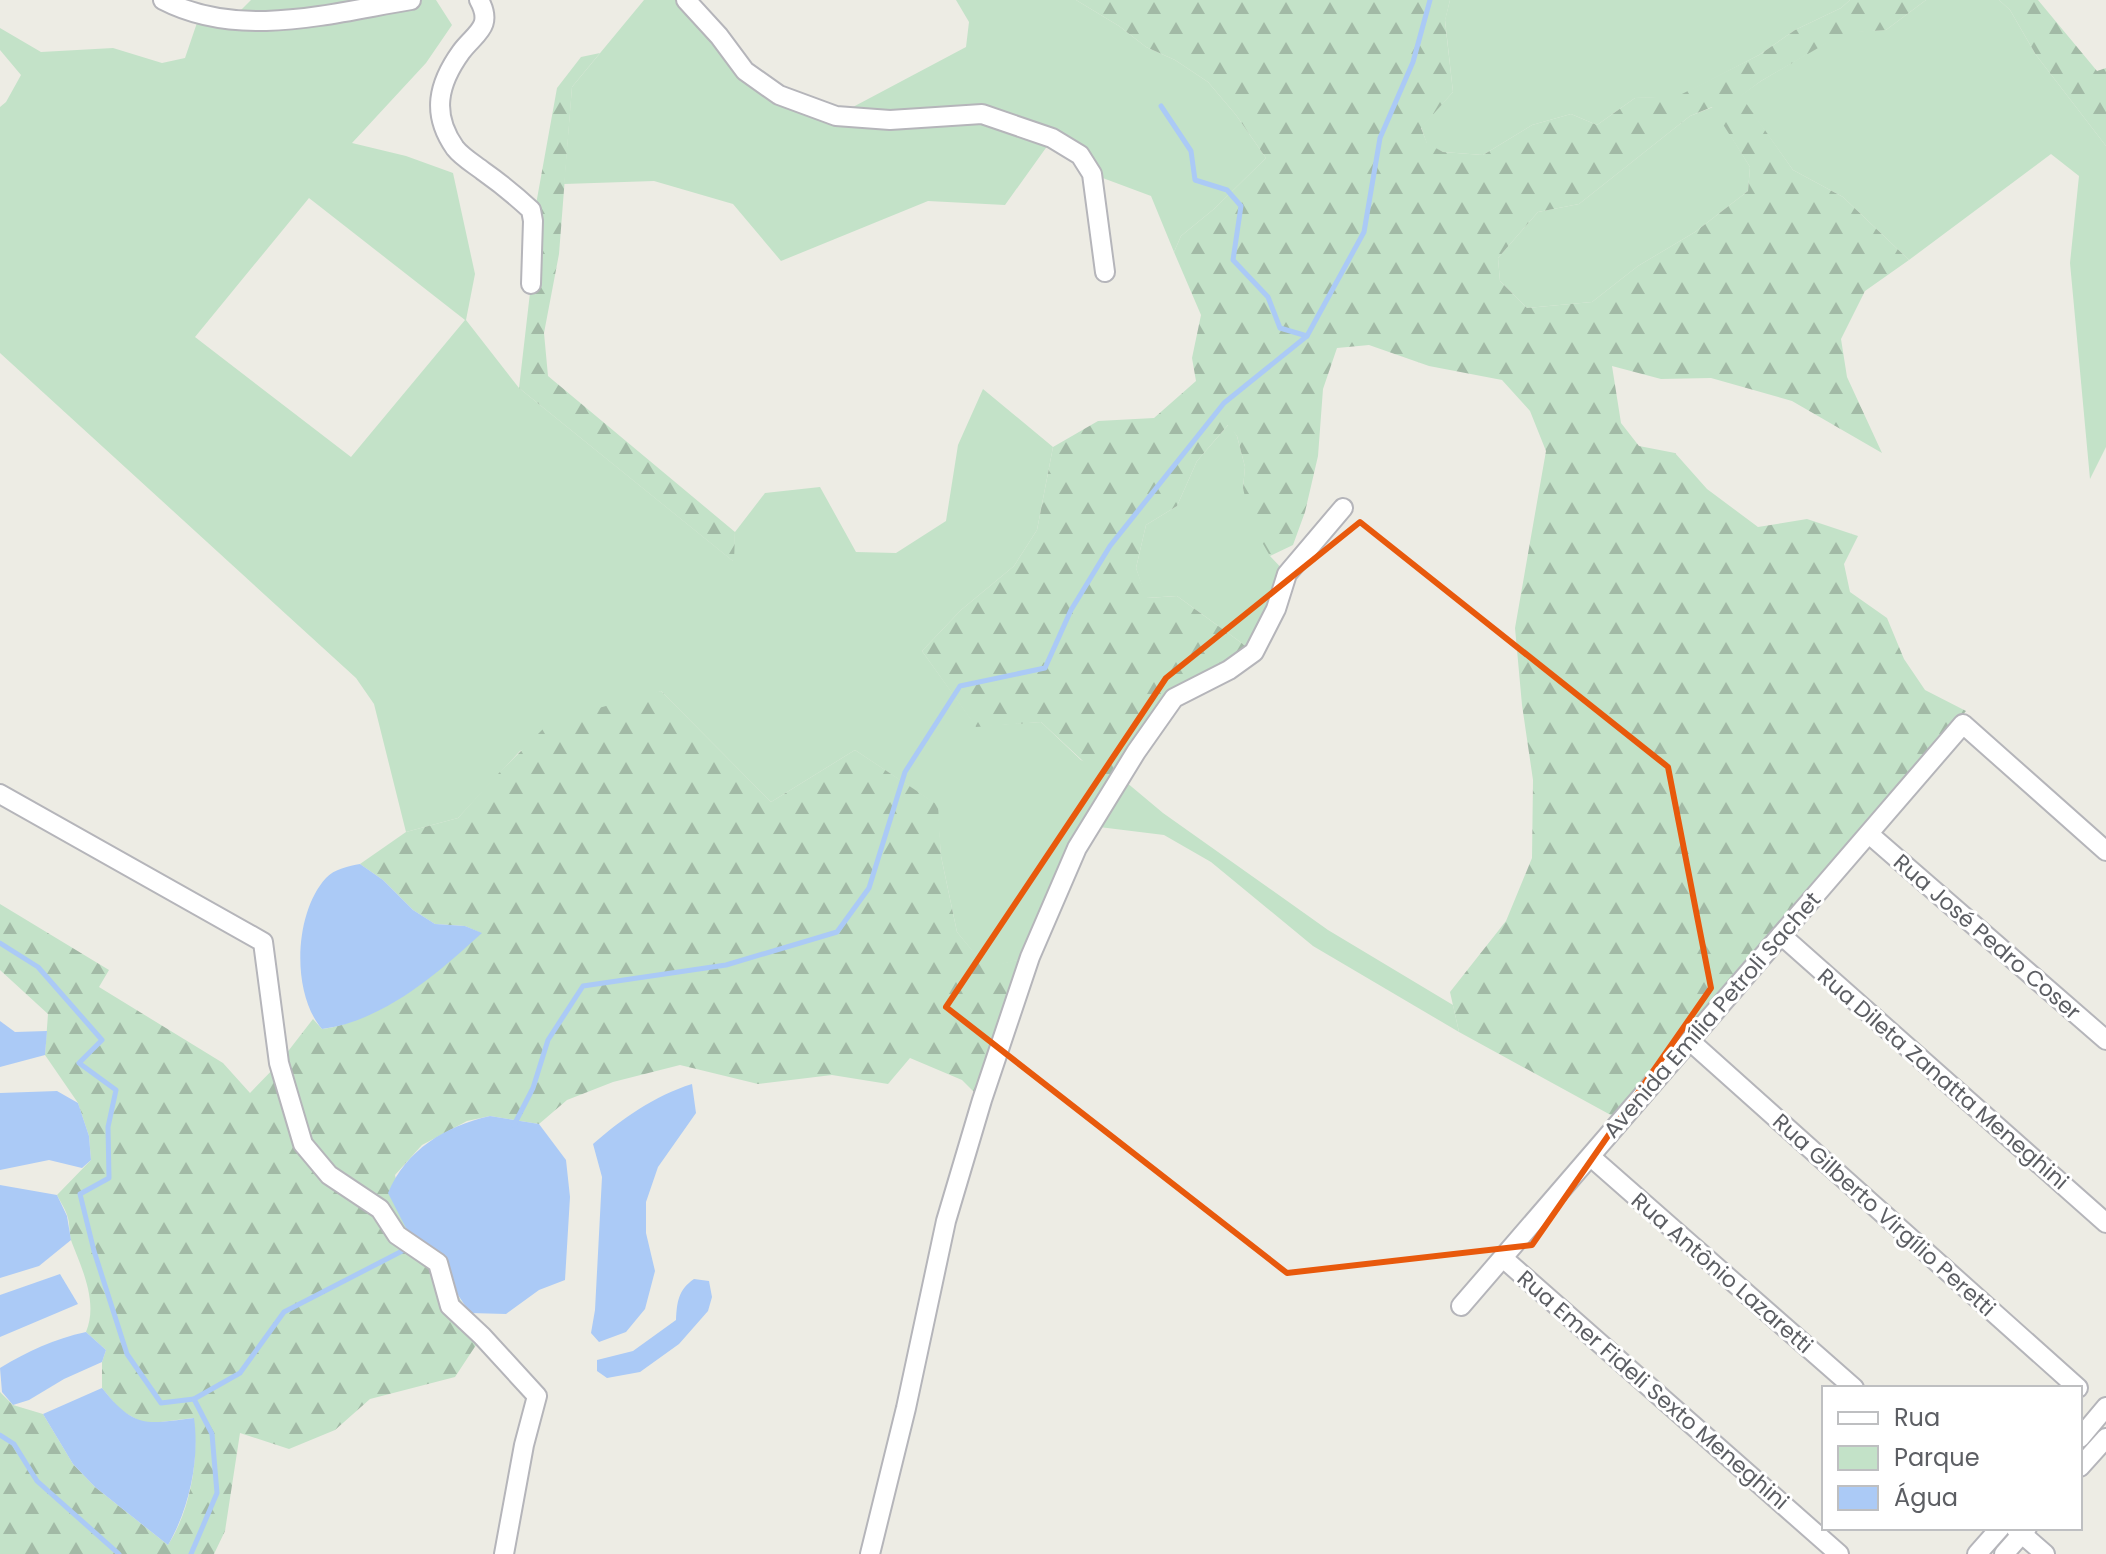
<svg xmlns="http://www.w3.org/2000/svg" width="2106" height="1554" font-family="Poppins,sans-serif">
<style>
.green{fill:#c3e2c8;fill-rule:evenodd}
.forest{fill:url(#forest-firs);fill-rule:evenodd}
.water{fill:#abcaf6}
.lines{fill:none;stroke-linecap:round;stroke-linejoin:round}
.stream{stroke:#abcaf6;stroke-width:5}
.minor-casing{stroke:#b5b5ba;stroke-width:22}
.minor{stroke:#fff;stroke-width:18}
.marked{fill:none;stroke:#e8590c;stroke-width:6;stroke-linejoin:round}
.labels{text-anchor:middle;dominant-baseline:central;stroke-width:6;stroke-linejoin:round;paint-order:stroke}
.street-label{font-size:22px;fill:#5c5e63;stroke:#fff}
</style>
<defs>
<pattern id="forest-firs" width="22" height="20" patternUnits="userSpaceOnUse" patternTransform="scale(2)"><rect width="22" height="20" fill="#c3e2c8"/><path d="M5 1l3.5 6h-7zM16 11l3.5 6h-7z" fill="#a2baa6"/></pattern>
</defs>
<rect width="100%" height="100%" fill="#edece4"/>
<!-- green -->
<g class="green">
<path d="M 251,0 L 436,0 L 452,25 L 426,63 L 352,143 L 406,156 L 453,173 L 475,274 L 466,320 L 519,388 L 733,561 L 735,532 L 765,493 L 820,487 L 856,552 L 896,553 L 946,521 L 958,445 L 983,389 L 1053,447 L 1037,530 L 1014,566 L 961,610 L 922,651 L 976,726 L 1041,722 L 1081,760 L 1120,777 L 1163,813 L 1328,930 L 1453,1005 L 1459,1032 L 1313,946 L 1211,862 L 1164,835 L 1091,826 L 1030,957 L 986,968 L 957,932 L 941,856 L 937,805 L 855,750 L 771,802 L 661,691 L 520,751 L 458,818 L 406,832 L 374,704 L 356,678 L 0,353 L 0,107 L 6,102 L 21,75 L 0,50 L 0,28 L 41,52 L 113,48 L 162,63 L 185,58 L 200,14 L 230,21 ZM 309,198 L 465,320 L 351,457 L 195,337 Z"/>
<path d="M 644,0 L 686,0 L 745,71 L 836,116 L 966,47 L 969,22 L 956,0 L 1076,0 L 1119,26 L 1146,47 L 1175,60 L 1208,82 L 1236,115 L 1266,158 L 1214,209 L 1181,236 L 1174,252 L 1151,196 L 1092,174 L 1053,138 L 1005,205 L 928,201 L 781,261 L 733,204 L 654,181 L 564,184 L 572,87 Z"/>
<path d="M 1450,0 L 1850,0 L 1841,8 L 1795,30 L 1759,55 L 1678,97 L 1635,98 L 1597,125 L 1571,114 L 1532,125 L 1483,155 L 1443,152 L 1427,144 L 1421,127 L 1453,92 L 1445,20 Z"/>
<path d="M 1926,0 L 1999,0 L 2010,10 L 2036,55 L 2106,146 L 2106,447 L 2090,479 L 2070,263 L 2079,176 L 2051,154 L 1909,260 L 1843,197 L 1793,170 L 1740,96 L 1761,81 L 1844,32 L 1886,30 Z"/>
<path d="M 1713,107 L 1750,167 L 1748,191 L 1695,232 L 1638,266 L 1592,302 L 1527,308 L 1500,281 L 1498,258 L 1538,212 L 1579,204 L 1690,116 Z"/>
<path d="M 1229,424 L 1237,436 L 1245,467 L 1243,488 L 1270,556 L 1287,574 L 1254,652 L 1177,596 L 1146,598 L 1136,568 L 1146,525 L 1177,506 L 1197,461 Z"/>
</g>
<!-- forest -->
<g class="forest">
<path d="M 1076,0 L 1450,0 L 1445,21 L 1453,92 L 1421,128 L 1427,143 L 1443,152 L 1483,155 L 1532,125 L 1571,114 L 1597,125 L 1635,98 L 1678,96 L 1759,55 L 1795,30 L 1841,8 L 1850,0 L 1926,0 L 1886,30 L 1844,33 L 1761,81 L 1741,96 L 1793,170 L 1843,197 L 1909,260 L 1865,291 L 1841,339 L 1847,377 L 1882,453 L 1792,401 L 1711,378 L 1661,379 L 1612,366 L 1621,423 L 1639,446 L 1675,453 L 1707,489 L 1758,527 L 1807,519 L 1858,536 L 1844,564 L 1850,592 L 1887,618 L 1904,659 L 1925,690 L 1966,711 L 1618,1119 L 1459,1032 L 1450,992 L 1506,921 L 1532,858 L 1533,780 L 1522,705 L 1515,628 L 1546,451 L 1530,411 L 1502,380 L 1429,366 L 1369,345 L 1337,348 L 1323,389 L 1318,456 L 1305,512 L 1293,545 L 1270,556 L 1251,523 L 1243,488 L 1245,467 L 1237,436 L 1228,425 L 1197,461 L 1177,506 L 1146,525 L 1136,568 L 1147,598 L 1177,596 L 1254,652 L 1174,698 L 1113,789 L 1041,722 L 976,727 L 922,651 L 961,610 L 1014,566 L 1037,530 L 1053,447 L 1098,421 L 1154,418 L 1196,381 L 1192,358 L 1201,315 L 1174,252 L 1181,236 L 1214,209 L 1266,158 L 1236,115 L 1208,82 L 1175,60 L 1146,47 L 1119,26 ZM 1712,107 L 1750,167 L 1748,191 L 1695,232 L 1638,266 L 1592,302 L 1527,308 L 1500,281 L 1498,258 L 1538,212 L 1579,204 L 1690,116 Z"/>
<path d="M 1999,0 L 2038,0 L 2097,71 L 2106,68 L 2106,146 L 2036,55 L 2010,10 Z"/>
<path d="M 600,53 L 572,87 L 559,254 L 544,333 L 548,376 L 735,532 L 734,562 L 519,388 L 531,284 L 533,221 L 557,88 L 581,57 Z"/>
<path d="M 661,691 L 771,802 L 855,750 L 938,805 L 941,856 L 957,932 L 986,967 L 1030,957 L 982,1100 L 962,1080 L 910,1058 L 888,1084 L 832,1075 L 758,1084 L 680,1065 L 613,1082 L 567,1100 L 539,1124 L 490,1116 L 467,1121 L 422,1145 L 395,1175 L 407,1230 L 446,1258 L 454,1289 L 482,1336 L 455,1377 L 370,1399 L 335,1430 L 289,1449 L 240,1433 L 225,1531 L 214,1554 L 0,1554 L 0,1392 L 13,1405 L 43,1414 L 73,1464 L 95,1487 L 168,1545 C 190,1511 200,1458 193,1418 L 145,1424 L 120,1410 L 102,1388 L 102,1362 L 106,1350 L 86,1332 C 98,1303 83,1271 72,1243 C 69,1235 70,1226 68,1218 C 66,1210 61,1203 57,1195 L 91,1160 L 89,1136 L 78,1103 L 45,1055 L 48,1014 L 0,970 L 0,904 L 109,970 L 99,987 L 223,1063 L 250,1093 L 279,1063 L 313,1019 L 322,1029 C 380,1022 436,967 481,933 L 465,926 L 435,924 L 413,910 L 383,880 L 360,864 L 406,832 L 458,818 L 493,779 L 551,721 Z"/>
</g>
<!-- water -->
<g class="water">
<path d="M 360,864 L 383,880 L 413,910 L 435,924 L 465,926 L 482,933 C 438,973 384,1021 322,1029 C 291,993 294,913 326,878 C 334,869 349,866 360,864 Z"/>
<path d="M 0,1021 L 15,1032 L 47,1031 L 45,1055 L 0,1067 Z"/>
<path d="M 692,1084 L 696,1113 L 658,1167 L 646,1202 L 646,1233 L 655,1271 L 645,1309 L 626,1332 L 599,1342 L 591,1333 L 595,1310 L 602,1177 L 593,1144 C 623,1118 654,1096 692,1084 Z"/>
<path d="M 57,1091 L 78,1103 L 89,1136 L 91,1160 L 82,1168 L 49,1160 L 0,1170 L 0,1093 Z"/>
<path d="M 490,1116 L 539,1124 L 566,1160 L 570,1197 L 565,1280 L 539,1290 L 506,1314 L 470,1313 L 454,1289 L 446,1258 L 407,1230 L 388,1193 C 406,1150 445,1126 490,1116 Z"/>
<path d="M 0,1185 L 57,1195 L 67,1216 L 71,1240 L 39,1266 L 0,1278 Z"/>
<path d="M 60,1274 L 78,1304 L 0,1337 L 0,1295 Z"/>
<path d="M 694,1279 L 709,1281 L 712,1297 L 708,1311 L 679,1344 L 640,1372 L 607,1378 L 597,1371 L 597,1360 L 633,1351 L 676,1320 C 677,1302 678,1290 694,1279 Z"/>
<path d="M 86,1332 L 106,1350 L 102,1362 L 64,1379 L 29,1400 L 13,1405 L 2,1392 L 0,1368 C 28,1351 54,1339 86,1332 Z"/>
<path d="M 102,1388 C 135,1429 145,1424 194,1418 C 200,1460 189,1509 168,1545 L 95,1487 L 73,1464 L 43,1414 Z"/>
</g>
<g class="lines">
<!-- stream -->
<g class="stream">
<path d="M 1161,106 L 1191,151 L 1195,180 L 1227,190 L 1241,206 L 1233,260 L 1268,297 L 1280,328 L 1307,336"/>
<path d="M 0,943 L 38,967 L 102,1040 L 79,1063 L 116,1090 L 108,1127 L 109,1178 L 80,1194 L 94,1251 L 127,1354 L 161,1403 L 194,1399 L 212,1434 L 217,1493 L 191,1554"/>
<path d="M 514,1125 L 533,1088 L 548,1040 L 583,986 L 726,965 L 837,932 L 869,888 L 905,772 L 960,686 L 1045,668 L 1071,610 L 1110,546 L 1224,403 L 1307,336 L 1364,232 L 1380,138 L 1413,62 L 1430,0"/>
<path d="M 194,1399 L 240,1373 L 284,1312 L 408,1248"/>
<path d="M 0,1435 L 14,1444 L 37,1481 L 119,1554"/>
</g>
<!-- minor casing -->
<g class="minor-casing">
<g id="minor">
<path d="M 163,0 C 240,40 331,13 411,0"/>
<path d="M 479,0 C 494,27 475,33 461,52 C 438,84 431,114 455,148 C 462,157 474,164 483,171 C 500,183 516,196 531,210 L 533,221 L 531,284"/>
<path d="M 686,0 L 719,36 L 745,71 L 779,95 L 836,116 L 890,120 L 982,114 L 1052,138 L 1080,155 L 1092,174 L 1105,272"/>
<path d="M 0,794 L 263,942 L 279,1063 L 303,1144 L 329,1175 L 380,1209 L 397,1235 L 438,1263 L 450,1306 L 482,1336 L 537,1396 L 524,1445 L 504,1554"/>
<path d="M 1869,834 L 2106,1040"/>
<path d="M 1781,935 L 2106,1223"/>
<path d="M 1690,1041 L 2078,1388"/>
<path d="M 1591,1157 L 1854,1388"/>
<path d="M 1503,1258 L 1839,1554"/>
<path d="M 1461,1306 L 1963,724 L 2106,851"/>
<path d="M 2080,1438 L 2106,1407"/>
<path d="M 2080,1467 L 2106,1438"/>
<path d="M 2015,1528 L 2045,1554"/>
<path d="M 870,1554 L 906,1408 L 946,1221 L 982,1100 L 1030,957 L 1077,848 L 1136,752 L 1174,698 L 1229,670 L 1254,652 L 1276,609 L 1287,574 L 1343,508"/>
<path d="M 1977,1554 L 2000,1528"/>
<path d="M 2004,1554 L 2027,1528"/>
</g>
</g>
<!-- minor -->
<use href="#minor" class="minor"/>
</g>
<!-- marked area -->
<path class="marked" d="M 1360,522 L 1668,767 L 1711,988 L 1532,1245 L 1287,1273 L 946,1007 L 1166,678 Z"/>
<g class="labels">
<!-- street labels -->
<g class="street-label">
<text transform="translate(1987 937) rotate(41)">Rua José Pedro Coser</text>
<text transform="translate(1712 1015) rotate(-49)">Avenida Emília Petroli Sachet</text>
<text transform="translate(1943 1079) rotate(41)">Rua Dileta Zanatta Meneghini</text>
<text transform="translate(1884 1215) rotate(42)">Rua Gilberto Virgílio Peretti</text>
<text transform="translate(1722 1273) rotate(41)">Rua Antônio Lazaretti</text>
<text transform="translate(1653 1390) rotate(41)">Rua Emer Fideli Sexto Meneghini</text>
</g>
</g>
<!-- legend -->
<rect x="1822" y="1386" width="260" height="144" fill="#ffffff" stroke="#bebfc1" stroke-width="2"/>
<rect x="1838" y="1412" width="40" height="12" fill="#ffffff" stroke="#bebfc1" stroke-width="2"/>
<text x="1894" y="1426" font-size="24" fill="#5c5e63">Rua</text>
<rect x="1838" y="1446" width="40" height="24" fill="#c3e2c8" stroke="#bebfc1" stroke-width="2"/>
<text x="1894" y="1466" font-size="24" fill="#5c5e63">Parque</text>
<rect x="1838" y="1486" width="40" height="24" fill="#abcaf6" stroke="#bebfc1" stroke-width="2"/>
<text x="1894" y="1506" font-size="24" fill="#5c5e63">Água</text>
</svg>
